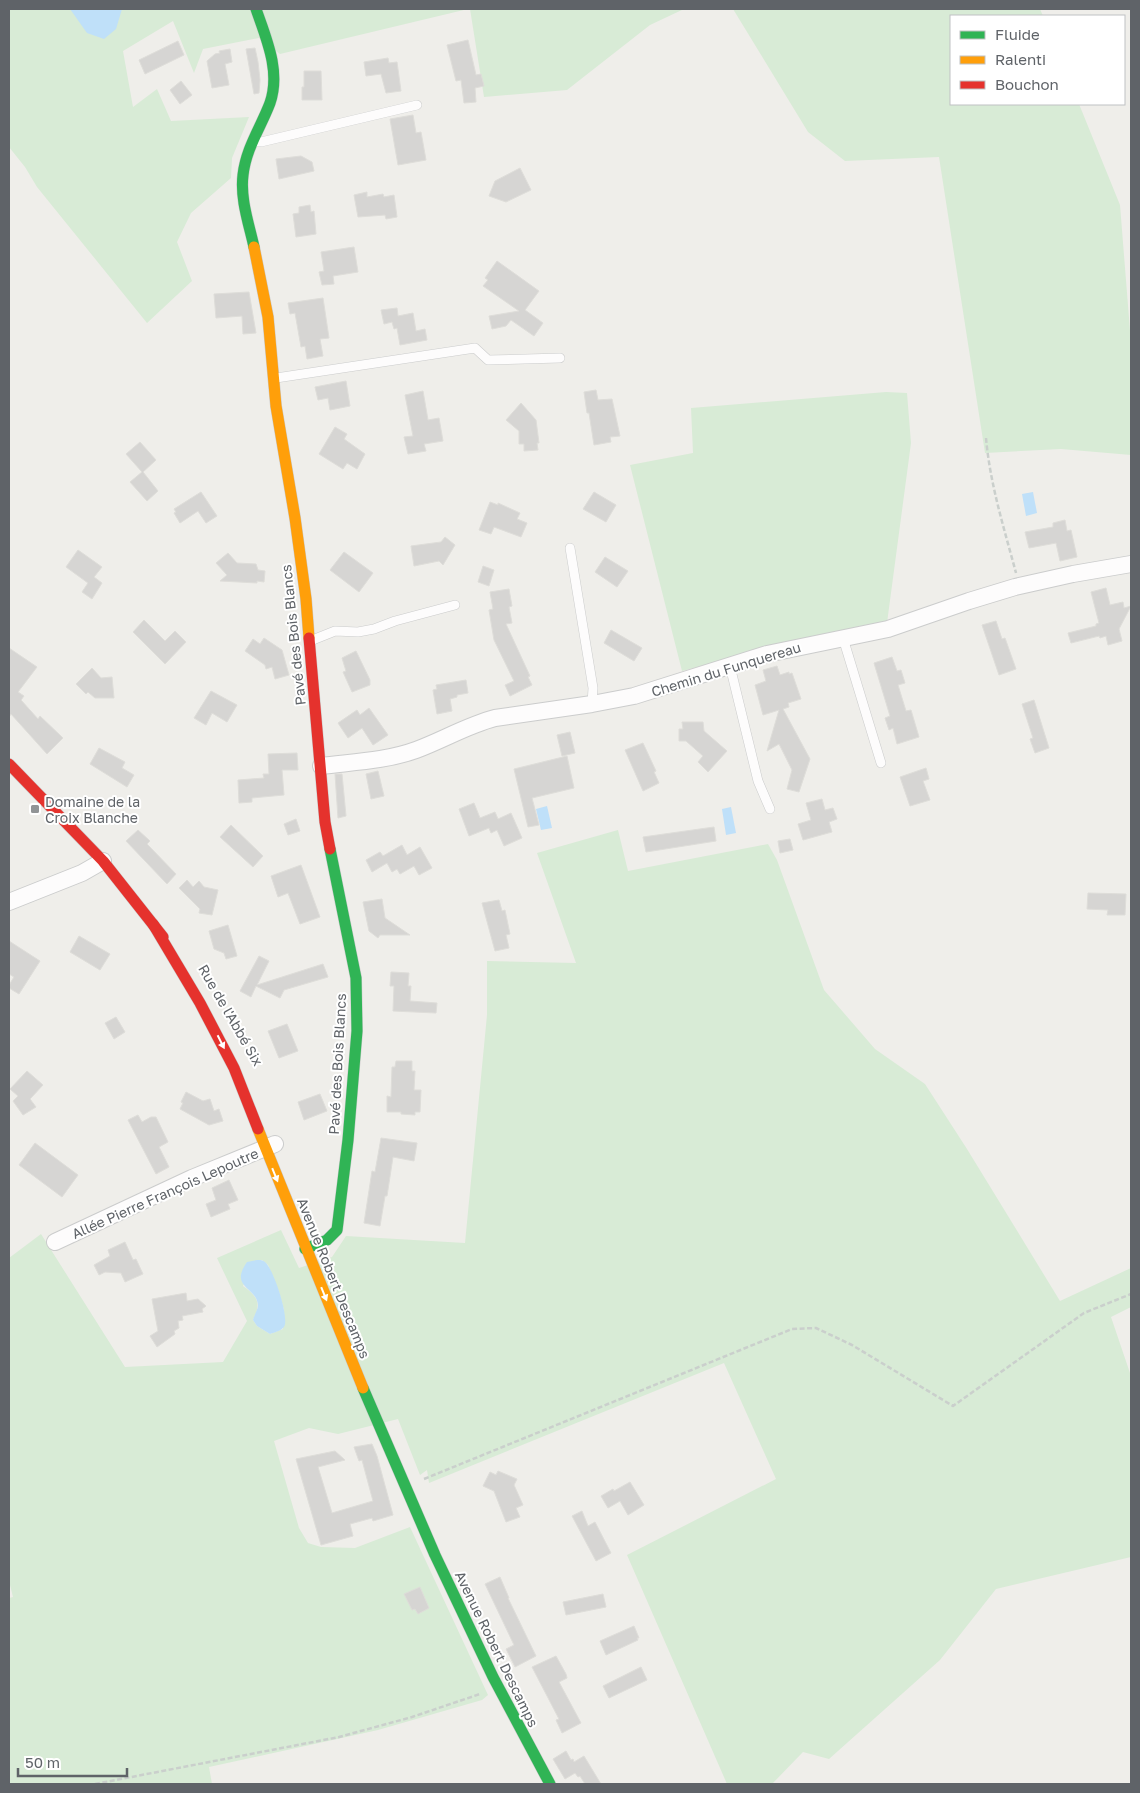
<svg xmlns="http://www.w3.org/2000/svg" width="1140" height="1793" font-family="'Golos Text',sans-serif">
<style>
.green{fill:#d8ebd6;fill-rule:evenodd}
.water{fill:#bfe0f9}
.building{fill:#d6d5d3;stroke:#deddd9}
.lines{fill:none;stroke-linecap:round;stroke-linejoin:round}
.lane-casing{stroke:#cbcccc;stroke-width:10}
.street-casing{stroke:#cbcccc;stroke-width:18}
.fast-casing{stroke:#cacacb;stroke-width:12}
.slow-casing{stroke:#cacacb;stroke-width:12}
.jam-casing{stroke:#cacacb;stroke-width:12}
.path{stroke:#cacfcc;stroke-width:2.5;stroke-dasharray:5 2.5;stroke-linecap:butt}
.lane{stroke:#fdfcfc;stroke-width:9}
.street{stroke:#fdfcfc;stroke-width:16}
.fast{stroke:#30b455;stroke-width:11}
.slow{stroke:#ff9f0a;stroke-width:11}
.jam{stroke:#e5322d;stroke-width:11}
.oneway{fill:#fff}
.poi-dot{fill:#919496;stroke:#fff;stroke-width:2}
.labels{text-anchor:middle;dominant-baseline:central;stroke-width:4;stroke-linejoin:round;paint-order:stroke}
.street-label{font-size:14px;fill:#5f6368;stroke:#fff}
.poi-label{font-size:14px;fill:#5f6368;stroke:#fff;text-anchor:start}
</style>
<rect width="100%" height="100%" fill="#efeeea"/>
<!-- green -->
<g class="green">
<path d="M 9,9 L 468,9 L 280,54 L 259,38 L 203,49 L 194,73 L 173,21 L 123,51 L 133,107 L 157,89 L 171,121 L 249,117 L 232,158 L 231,178 L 191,213 L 177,242 L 192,281 L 147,323 L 37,187 L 25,167 L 9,147 Z"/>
<path d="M 470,9 L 684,9 L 650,25 L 567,90 L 484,97 Z"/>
<path d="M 733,9 L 1040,9 L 1043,16 L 951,16 L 951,104 L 1079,104 L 1120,205 L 1131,343 L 1131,455 L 1061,449 L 985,453 L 939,157 L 845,161 L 808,132 Z"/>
<path d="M 886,392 L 907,393 L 911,443 L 887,623 L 785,645 L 682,671 L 630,465 L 693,453 L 691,408 Z"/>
<path d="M 618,830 L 628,871 L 768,844 L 777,860 L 824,990 L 875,1049 L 925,1084 L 967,1149 L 1060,1301 L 1131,1268 L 1131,1307 L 1111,1317 L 1131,1376 L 1131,1557 L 996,1589 L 940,1660 L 829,1759 L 803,1752 L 772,1784 L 727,1784 L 627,1555 L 776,1479 L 724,1363 L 429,1483 L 427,1470 L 420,1475 L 398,1419 L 338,1434 L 309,1428 L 274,1441 L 299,1528 L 308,1543 L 321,1547 L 355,1548 L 410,1527 L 488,1695 L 482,1700 L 378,1730 L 209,1767 L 212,1784 L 9,1784 L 9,1598 L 13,1597 L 9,1581 L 9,1258 L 41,1234 L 125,1367 L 223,1362 L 247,1321 L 217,1258 L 281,1230 L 299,1268 L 332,1257 L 346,1236 L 465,1243 L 487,1015 L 487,961 L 576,963 L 537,853 ZM 257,1260 L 262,1260 L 268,1265 L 279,1292 L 284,1310 L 283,1329 L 270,1334 L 257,1326 L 253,1320 C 254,1316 257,1313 257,1309 C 260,1298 250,1291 243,1286 Z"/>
</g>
<!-- water -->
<g class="water">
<path d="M 70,9 L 122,9 L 116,29 L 104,39 L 87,33 Z"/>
<path d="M 1033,492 L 1037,513 L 1026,516 L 1022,494 Z"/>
<path d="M 547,806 L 552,828 L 541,830 L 536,809 Z"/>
<path d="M 731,807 L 736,833 L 726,835 L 722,809 Z"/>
<path d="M 257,1260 C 261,1260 262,1260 265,1262 C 273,1268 290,1318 284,1327 C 281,1331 275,1332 270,1334 L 257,1326 L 253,1320 C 254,1315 258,1310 258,1305 C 256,1286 229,1288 247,1262 Z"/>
</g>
<!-- building -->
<g class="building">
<path d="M 468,40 L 476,75 L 481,74 L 484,86 L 475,88 L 476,102 L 464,103 L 461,80 L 456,81 L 447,45 Z"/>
<path d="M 178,41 L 184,55 L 145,74 L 139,60 Z"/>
<path d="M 255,48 L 258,62 L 260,80 L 259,93 L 254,94 L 246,49 Z"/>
<path d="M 230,49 L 232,62 L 225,64 L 229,85 L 212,88 L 207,61 L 215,54 L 220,53 L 219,51 Z"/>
<path d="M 388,58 L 389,63 L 397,62 L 401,91 L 386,93 L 381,74 L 366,76 L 364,62 Z"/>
<path d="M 304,71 L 321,71 L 322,100 L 302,100 L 302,87 L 304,87 Z"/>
<path d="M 181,81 L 192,95 L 180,104 L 170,90 Z"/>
<path d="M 413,115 L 416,133 L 421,132 L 426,160 L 398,165 L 390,119 Z"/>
<path d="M 301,156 L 312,162 L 314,171 L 279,179 L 276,159 Z"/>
<path d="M 520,168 L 531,190 L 506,202 L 489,196 L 495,181 Z"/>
<path d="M 367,192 L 367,197 L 383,194 L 384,197 L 394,195 L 397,217 L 386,219 L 385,215 L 358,217 L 354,195 Z"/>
<path d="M 310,205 L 311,212 L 314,211 L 316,234 L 296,237 L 293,214 L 299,213 L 299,207 Z"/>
<path d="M 354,247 L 358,272 L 333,276 L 334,284 L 322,285 L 319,272 L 324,271 L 321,252 Z"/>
<path d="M 497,261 L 539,291 L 525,310 L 543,323 L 534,336 L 511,320 L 506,326 L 492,329 L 489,316 L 519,311 L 483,286 L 488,280 L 485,278 Z"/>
<path d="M 249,292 L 256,333 L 243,334 L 242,316 L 216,318 L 214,294 Z"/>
<path d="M 323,298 L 329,338 L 320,339 L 323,356 L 307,359 L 305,346 L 301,347 L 295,313 L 290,314 L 288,303 Z"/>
<path d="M 397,308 L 398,316 L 413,313 L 416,331 L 425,329 L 427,340 L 400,345 L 397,328 L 394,329 L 392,322 L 384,324 L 381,310 Z"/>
<path d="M 346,381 L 350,406 L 330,410 L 328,398 L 318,400 L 315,387 Z"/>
<path d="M 596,390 L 598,400 L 612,399 L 620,436 L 610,437 L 611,442 L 594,445 L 589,413 L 587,413 L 584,392 Z"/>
<path d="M 423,391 L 428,420 L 439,418 L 443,441 L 424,444 L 426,451 L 408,454 L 404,437 L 413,436 L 405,395 Z"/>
<path d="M 521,403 L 536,420 L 539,443 L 537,443 L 538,450 L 524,451 L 524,444 L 519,444 L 519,431 L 506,420 Z"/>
<path d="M 335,427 L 347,434 L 344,439 L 365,454 L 357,469 L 347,463 L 343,469 L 319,454 Z"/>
<path d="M 140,442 L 156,460 L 143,472 L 158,491 L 147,501 L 130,482 L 142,472 L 126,454 Z"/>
<path d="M 201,492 L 217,516 L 206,523 L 198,511 L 180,523 L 174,513 L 176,512 L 174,509 Z"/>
<path d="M 594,492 L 616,505 L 606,522 L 583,509 Z"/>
<path d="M 490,502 L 498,505 L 498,503 L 520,513 L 517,519 L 527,523 L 521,537 L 494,527 L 491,534 L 479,530 Z"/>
<path d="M 1065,520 L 1067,531 L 1071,530 L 1077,557 L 1060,561 L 1056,543 L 1029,548 L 1025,532 L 1053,527 L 1053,523 Z"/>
<path d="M 445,537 L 455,545 L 443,565 L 439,561 L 414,566 L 411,546 L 441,542 Z"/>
<path d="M 78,550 L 102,567 L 94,577 L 102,583 L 92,599 L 82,592 L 88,583 L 66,567 Z"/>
<path d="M 344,552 L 373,573 L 359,592 L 330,570 Z"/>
<path d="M 228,553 L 237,563 L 256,564 L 258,570 L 265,571 L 264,582 L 257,581 L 257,583 L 220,581 L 227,575 L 216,563 Z"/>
<path d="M 605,557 L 628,571 L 617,587 L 595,572 Z"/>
<path d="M 483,566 L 494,570 L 489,586 L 478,582 Z"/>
<path d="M 1106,588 L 1110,605 L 1123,602 L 1124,608 L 1131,606 L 1119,629 L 1122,641 L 1108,645 L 1106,636 L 1100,638 L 1099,636 L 1071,643 L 1068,633 L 1096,626 L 1096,624 L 1099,623 L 1091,592 Z"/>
<path d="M 509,589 L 512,606 L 509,607 L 512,623 L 506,624 L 530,676 L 528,677 L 532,685 L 510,696 L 505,685 L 514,681 L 494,640 L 489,610 L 493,609 L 490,592 Z"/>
<path d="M 144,620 L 165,641 L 175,631 L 186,642 L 165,664 L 133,632 Z"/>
<path d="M 996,621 L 1002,639 L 1005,638 L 1016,669 L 999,675 L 982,625 Z"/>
<path d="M 611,630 L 642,648 L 634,661 L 604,643 Z"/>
<path d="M 264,638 L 282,650 L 289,675 L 275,679 L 272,667 L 266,669 L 265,665 L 245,651 L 253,639 L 260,644 Z"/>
<path d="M 9,648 L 37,667 L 18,692 L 24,696 L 21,700 L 38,719 L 40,716 L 63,738 L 47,754 L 11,714 L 9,717 Z"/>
<path d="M 356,651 L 370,680 L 370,685 L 352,692 L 343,672 L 346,671 L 342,658 Z"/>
<path d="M 892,657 L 897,671 L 901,670 L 905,683 L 898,685 L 906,711 L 911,710 L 919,737 L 897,744 L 893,728 L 889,730 L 885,718 L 890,716 L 874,663 Z"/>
<path d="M 777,666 L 780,675 L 789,672 L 789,674 L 792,673 L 801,699 L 788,703 L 789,707 L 783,709 L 810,759 L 799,792 L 787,789 L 792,770 L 779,744 L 767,751 L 779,710 L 763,715 L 755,685 L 766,681 L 763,670 Z"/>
<path d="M 92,668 L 101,678 L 112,677 L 114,698 L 95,698 L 88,692 L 86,694 L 76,684 Z"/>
<path d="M 466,680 L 468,693 L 457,695 L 457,697 L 450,699 L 452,711 L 437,714 L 433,690 L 437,689 L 436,685 Z"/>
<path d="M 211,691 L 237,705 L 227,722 L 212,713 L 206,725 L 194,718 Z"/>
<path d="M 1034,700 L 1049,748 L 1035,753 L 1030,739 L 1033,738 L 1022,704 Z"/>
<path d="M 369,708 L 388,735 L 373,745 L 362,728 L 348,738 L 338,723 L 357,710 L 360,715 Z"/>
<path d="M 682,722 L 703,722 L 704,731 L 727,751 L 708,772 L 698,762 L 703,756 L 686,741 L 679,741 L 679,729 L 683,729 Z"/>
<path d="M 570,732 L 575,753 L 562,756 L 557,735 Z"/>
<path d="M 643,743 L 656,771 L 654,772 L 659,783 L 643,791 L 625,750 Z"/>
<path d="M 99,748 L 125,762 L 122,768 L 134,775 L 127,787 L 90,764 Z"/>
<path d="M 297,753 L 298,770 L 282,770 L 284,795 L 252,798 L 252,802 L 239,803 L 238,780 L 264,778 L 263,774 L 269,774 L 268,754 Z"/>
<path d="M 567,756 L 574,788 L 532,798 L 539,825 L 528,827 L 514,769 Z"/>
<path d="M 926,768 L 929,779 L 923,781 L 930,800 L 910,806 L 900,777 Z"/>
<path d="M 378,771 L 384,796 L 371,799 L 366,774 Z"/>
<path d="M 335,774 L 342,774 L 346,816 L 338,818 Z"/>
<path d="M 822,799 L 825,810 L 833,808 L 837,819 L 829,822 L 832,832 L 803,840 L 798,824 L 811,820 L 806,803 Z"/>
<path d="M 474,803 L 480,818 L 495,812 L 498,819 L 511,813 L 522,838 L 504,846 L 497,830 L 491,833 L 489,828 L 469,836 L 459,809 Z"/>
<path d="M 296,819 L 300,831 L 288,835 L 284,824 Z"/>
<path d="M 231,825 L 263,856 L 253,867 L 220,837 Z"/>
<path d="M 714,827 L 716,841 L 646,852 L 643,837 Z"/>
<path d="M 138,830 L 150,841 L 147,844 L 176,874 L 167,884 L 126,841 Z"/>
<path d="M 790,839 L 793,850 L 780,853 L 778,841 Z"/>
<path d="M 402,845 L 407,855 L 420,847 L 432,868 L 419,875 L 414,866 L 400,874 L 397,869 L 392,872 L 387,863 L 372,872 L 366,860 L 380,852 L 383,856 Z"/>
<path d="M 301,865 L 320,917 L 300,924 L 288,893 L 278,897 L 271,876 Z"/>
<path d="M 187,880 L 193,887 L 199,881 L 204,887 L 218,890 L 212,915 L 199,913 L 200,909 L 179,888 Z"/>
<path d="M 1088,893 L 1126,894 L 1125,915 L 1107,915 L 1108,910 L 1087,909 Z"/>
<path d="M 382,899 L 385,918 L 410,935 L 380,935 L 378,938 L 369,931 L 363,902 Z"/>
<path d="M 499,900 L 502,911 L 505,910 L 510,934 L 506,935 L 509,948 L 495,951 L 482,903 Z"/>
<path d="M 228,925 L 237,956 L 226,959 L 224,953 L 214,949 L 209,931 Z"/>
<path d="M 79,936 L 110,954 L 100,970 L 70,952 Z"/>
<path d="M 9,941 L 40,961 L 19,994 L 9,988 L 9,985 L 14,977 L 9,974 Z"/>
<path d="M 259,956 L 269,961 L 257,985 L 323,964 L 328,977 L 284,990 L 280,998 L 256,986 L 251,997 L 240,991 Z"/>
<path d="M 391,972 L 409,973 L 408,986 L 411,986 L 410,1001 L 437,1003 L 436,1013 L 393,1011 L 394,986 L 390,986 Z"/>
<path d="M 116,1017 L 125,1032 L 114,1039 L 105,1023 Z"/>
<path d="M 287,1024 L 298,1051 L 279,1058 L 268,1031 Z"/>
<path d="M 396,1061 L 412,1061 L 412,1071 L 415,1071 L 414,1090 L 421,1090 L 420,1112 L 415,1112 L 415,1115 L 401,1114 L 401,1112 L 387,1112 L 387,1096 L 391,1097 L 392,1067 L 395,1067 Z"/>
<path d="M 27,1071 L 43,1085 L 30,1099 L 36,1107 L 23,1115 L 13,1101 L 18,1096 L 10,1089 Z"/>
<path d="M 186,1092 L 203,1101 L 210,1099 L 214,1111 L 219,1109 L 223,1121 L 209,1125 L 180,1109 L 183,1103 L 181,1102 Z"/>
<path d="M 320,1094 L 327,1111 L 304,1120 L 298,1102 Z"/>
<path d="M 138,1115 L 142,1122 L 151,1117 L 156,1117 L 168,1142 L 159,1147 L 169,1167 L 156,1174 L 128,1120 Z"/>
<path d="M 381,1138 L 417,1143 L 414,1161 L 393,1157 L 387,1196 L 385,1196 L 380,1226 L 364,1223 L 372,1171 L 375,1172 Z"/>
<path d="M 35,1143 L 78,1175 L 62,1197 L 19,1165 Z"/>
<path d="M 229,1180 L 238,1200 L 228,1204 L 230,1209 L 211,1217 L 206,1204 L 216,1200 L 212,1188 Z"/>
<path d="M 125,1242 L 133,1260 L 136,1259 L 143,1274 L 125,1282 L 121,1273 L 105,1272 L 99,1275 L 94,1265 L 110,1256 L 108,1250 Z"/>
<path d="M 186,1293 L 187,1301 L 198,1299 L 206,1306 L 202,1309 L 203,1312 L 182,1316 L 183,1320 L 178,1321 L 179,1328 L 174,1331 L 175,1334 L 157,1347 L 150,1336 L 158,1331 L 152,1299 Z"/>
<path d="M 372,1444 L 377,1456 L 393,1515 L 373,1521 L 372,1518 L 350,1524 L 353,1536 L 321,1545 L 296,1459 L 335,1451 L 345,1460 L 318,1467 L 332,1513 L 373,1501 L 362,1460 L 359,1461 L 354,1447 Z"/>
<path d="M 498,1471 L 517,1479 L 514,1485 L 523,1505 L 516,1508 L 520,1517 L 506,1522 L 494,1491 L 483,1486 L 490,1472 L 496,1475 Z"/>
<path d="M 630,1482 L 644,1505 L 628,1515 L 620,1501 L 608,1508 L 601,1496 L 613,1489 L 614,1491 Z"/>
<path d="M 582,1511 L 588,1526 L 595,1522 L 611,1553 L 596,1561 L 572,1516 Z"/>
<path d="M 500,1577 L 509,1598 L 508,1598 L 536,1656 L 515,1667 L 506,1649 L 514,1645 L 485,1584 Z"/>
<path d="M 420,1587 L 429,1608 L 418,1614 L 415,1609 L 412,1610 L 404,1594 Z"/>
<path d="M 603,1594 L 606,1607 L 566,1615 L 563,1602 Z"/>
<path d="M 634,1626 L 639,1638 L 637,1638 L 638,1640 L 606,1655 L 600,1641 Z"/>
<path d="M 556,1656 L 566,1674 L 567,1678 L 559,1682 L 581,1723 L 562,1733 L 556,1720 L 559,1719 L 532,1667 Z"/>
<path d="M 641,1667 L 647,1680 L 609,1698 L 603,1686 Z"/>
<path d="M 566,1751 L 571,1760 L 573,1759 L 574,1762 L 584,1756 L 601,1784 L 585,1784 L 580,1776 L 578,1777 L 575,1773 L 565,1779 L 553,1759 Z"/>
</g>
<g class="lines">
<!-- lane casing -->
<g class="lane-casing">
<g id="lane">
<path d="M 255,142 L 261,142 L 417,105"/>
<path d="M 276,378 L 475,348 L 488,360 L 560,358"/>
<path d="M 570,548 L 593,688 L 592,704"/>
<path d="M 843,638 L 881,763"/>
<path d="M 310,641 L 335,631 L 358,632 L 374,629 L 395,621 L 455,605"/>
<path d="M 730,666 L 758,781 L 770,809"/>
</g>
</g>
<!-- street casing -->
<g class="street-casing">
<g id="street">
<path d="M 321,766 C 352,762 386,761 416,750 C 443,740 468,725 495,718 L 592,704 L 634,696 L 767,654 L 888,629 L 969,601 L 1015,587 L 1073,574 L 1131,564"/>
<path d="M 9,902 L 82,873 L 103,861"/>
<path d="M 55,1242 L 192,1178 L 275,1144"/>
</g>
</g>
<!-- fast casing -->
<g class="fast-casing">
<g id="fast">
<path d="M 254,247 C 249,224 240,199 243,175 C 246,148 261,127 270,103 C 281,71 266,38 256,9"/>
<path d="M 305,1249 L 327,1240 L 337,1230 L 348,1140 L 357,1031 L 356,978 L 330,849"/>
<path d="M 363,1388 L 435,1555 L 493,1677 L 550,1784"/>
</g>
</g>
<!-- slow casing -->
<g class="slow-casing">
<g id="slow">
<path d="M 254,247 L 268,317 L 276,406 L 295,518 L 306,599 L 309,638"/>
<path d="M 258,1129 L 363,1388"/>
</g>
</g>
<!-- jam casing -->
<g class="jam-casing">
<g id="jam">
<path d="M 309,638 L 325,822 L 330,849"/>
<path d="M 9,764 L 103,861 L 163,937"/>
<path d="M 153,924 L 200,1003 L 234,1068 L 258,1129"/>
</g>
</g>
<!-- path -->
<g class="path">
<path d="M 986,438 C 990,484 1004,528 1016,573"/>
<path d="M 424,1479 L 792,1329 L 816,1328 L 852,1345 L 953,1406 L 1084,1313 L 1131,1294"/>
<path d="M 95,1784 L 339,1737 L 412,1717 L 480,1694"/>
</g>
<!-- lane -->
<use href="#lane" class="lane"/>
<!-- street -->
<use href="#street" class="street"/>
<!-- fast -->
<use href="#fast" class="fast"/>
<!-- slow -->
<use href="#slow" class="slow"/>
<!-- jam -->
<use href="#jam" class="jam"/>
</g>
<!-- one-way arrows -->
<defs><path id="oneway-solid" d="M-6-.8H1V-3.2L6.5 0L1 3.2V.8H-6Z" transform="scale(1.25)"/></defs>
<g class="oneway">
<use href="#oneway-solid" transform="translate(221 1042) rotate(63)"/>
<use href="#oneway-solid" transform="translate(275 1175) rotate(68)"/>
<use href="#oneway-solid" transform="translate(324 1294) rotate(68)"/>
</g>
<!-- markers -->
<rect class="poi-dot" x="30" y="804" width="10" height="10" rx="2.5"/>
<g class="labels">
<!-- street labels -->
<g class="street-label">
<text transform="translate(293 635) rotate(-96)">Pavé des Bois Blancs</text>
<text transform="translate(726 669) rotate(-17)">Chemin du Funquereau</text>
<text transform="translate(231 1015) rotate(60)">Rue de l'Abbé Six</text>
<text transform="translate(337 1064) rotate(-87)">Pavé des Bois Blancs</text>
<text transform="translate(165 1193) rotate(-24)">Allée Pierre François Lepoutre</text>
<text transform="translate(334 1278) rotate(68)">Avenue Robert Descamps</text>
<text transform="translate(497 1649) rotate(64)">Avenue Robert Descamps</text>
</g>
<!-- poi labels -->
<g class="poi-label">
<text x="45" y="801">Domaine de la<tspan x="45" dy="16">Croix Blanche</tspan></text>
</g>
</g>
<!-- border -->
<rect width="1140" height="1793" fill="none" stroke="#5f6368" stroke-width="20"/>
<!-- legend -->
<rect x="950" y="15" width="175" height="90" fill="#ffffff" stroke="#bfc1c3"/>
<rect x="960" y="31" width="25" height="8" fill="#30b455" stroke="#bfc1c3"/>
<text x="995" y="40" font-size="15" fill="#5f6368">Fluide</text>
<rect x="960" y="56" width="25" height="8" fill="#ff9f0a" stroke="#bfc1c3"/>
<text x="995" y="65" font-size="15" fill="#5f6368">Ralenti</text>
<rect x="960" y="81" width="25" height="8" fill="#e5322d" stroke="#bfc1c3"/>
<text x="995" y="90" font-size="15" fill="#5f6368">Bouchon</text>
<!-- scale -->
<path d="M18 1768v8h109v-8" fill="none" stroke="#5f6368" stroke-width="2.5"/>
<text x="25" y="1768" font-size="15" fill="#5f6368" stroke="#ffffff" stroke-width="4" paint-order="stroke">50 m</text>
</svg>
